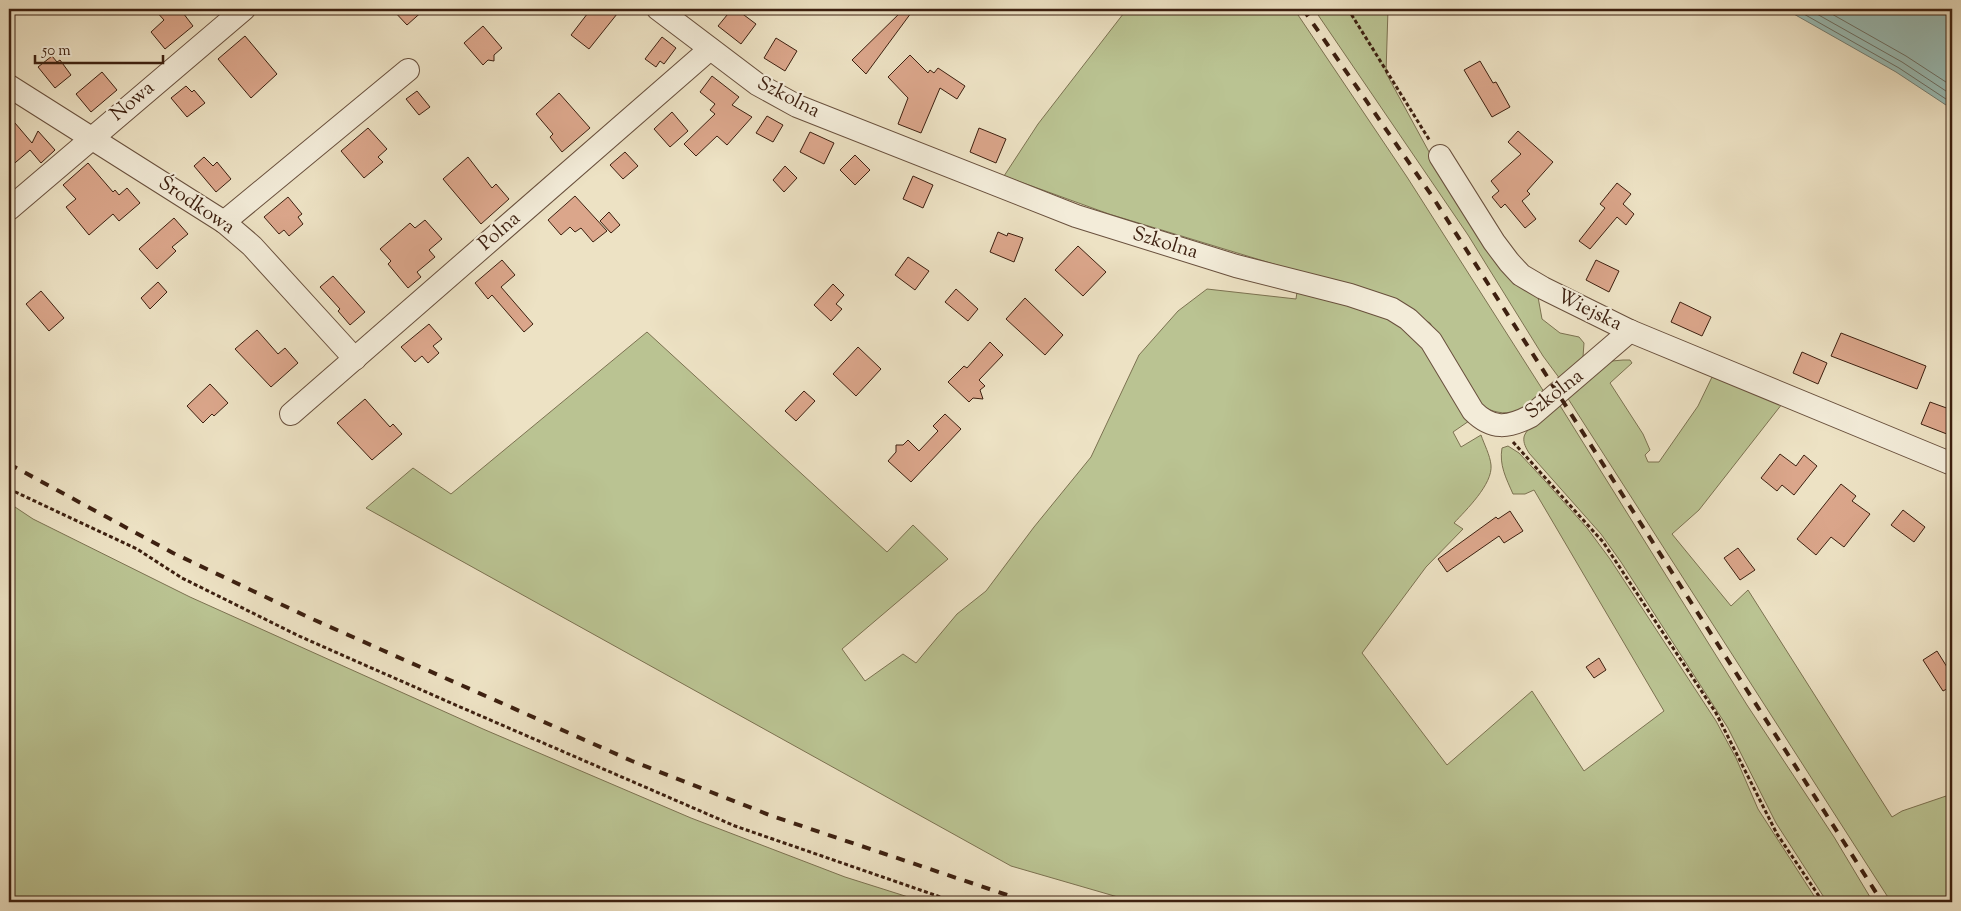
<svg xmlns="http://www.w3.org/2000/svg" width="1961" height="911" font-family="'Sorts Mill Goudy',serif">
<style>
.green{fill:#bac392;stroke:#7c7251}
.water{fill:#99bdb7;stroke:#747e74}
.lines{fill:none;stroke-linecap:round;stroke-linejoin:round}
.shore{stroke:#6b6e64;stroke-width:1}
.building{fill:#dba68b;stroke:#3d2010}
.minor-casing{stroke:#69503d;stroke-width:24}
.path{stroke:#3d2010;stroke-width:3;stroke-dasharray:4 2.5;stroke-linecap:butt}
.minor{stroke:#f3ecd9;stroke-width:22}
.rail{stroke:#3d2010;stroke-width:4;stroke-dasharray:9 9;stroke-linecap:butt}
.labels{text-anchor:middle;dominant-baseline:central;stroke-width:4.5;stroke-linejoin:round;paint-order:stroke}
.street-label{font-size:20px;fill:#3d2010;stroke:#f3ecd9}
</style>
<rect width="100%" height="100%" fill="#ede2c4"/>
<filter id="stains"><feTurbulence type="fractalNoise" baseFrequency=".004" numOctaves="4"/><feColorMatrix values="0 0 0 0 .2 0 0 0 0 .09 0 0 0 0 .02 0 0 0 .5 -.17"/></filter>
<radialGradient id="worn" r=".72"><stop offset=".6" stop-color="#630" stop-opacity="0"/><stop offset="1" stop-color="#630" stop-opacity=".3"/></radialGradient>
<!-- green -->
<g class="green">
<path d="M 1127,9 L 1294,9 L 1407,177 L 1546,395 C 1523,412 1506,420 1480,405 L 1430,323 L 1379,296 L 1109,214 L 1004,176 L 1038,124 Z"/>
<path d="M 1314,9 L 1388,9 L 1386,73 L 1434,161 L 1538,297 L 1542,319 L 1560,333 L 1579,337 L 1584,343 L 1583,357 L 1560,379 L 1543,356 L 1468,235 Z"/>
<path d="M 1207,289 L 1296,299 L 1297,292 L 1340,302 L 1396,322 L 1417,338 L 1469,421 L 1453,432 L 1461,447 L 1481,435 C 1484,444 1490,455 1491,465 C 1493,484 1466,510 1454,523 L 1463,529 L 1426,567 L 1362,653 L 1447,765 L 1532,691 L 1584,771 L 1664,711 L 1534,490 L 1525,494 L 1513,494 C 1506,478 1499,465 1502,448 L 1508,446 L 1519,453 L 1546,482 L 1587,528 L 1610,559 L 1716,721 L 1736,758 L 1758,809 L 1818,902 L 1135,902 L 1011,866 L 366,508 L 413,468 L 451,494 L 647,332 L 887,552 L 913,525 L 948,559 L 842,649 L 865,681 L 903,654 L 916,663 L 957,614 L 986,591 L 1034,527 L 1091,457 L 1139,355 L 1178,311 Z"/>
<path d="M 1623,360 L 1630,360 L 1632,363 L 1610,383 L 1643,434 L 1650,450 L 1645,455 L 1648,462 L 1659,462 L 1698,406 L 1713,375 L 1782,404 L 1699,510 L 1672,534 L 1731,606 L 1748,590 L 1892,817 L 1902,811 L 1952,794 L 1952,902 L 1891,902 L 1567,397 L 1612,361 Z"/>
<path d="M 1559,404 L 1747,705 L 1834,837 L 1873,902 L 1827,902 L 1776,823 L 1728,728 L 1621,562 L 1601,534 L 1529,453 C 1526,448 1523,443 1524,437 C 1526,427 1551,411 1559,404 Z"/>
<path d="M 9,503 L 33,519 L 190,597 L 483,729 L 691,818 L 845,877 L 924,902 L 9,902 Z"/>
</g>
<!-- water -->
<path class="water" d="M 1785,9 L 1952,9 L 1952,109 L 1896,72 Z"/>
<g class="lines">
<!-- shore -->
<g class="shore">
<path d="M 1795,9 L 1899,68 L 1952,103"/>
<path d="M 1808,9 L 1902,62 L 1952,95"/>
<path d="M 1823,9 L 1906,56 L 1952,86"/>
</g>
</g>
<!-- building -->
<g class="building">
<path d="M 154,9 L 180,9 L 193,26 L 165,49 L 151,32 L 164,20 Z"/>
<path d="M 392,9 L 425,9 L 407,25 Z"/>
<path d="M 591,9 L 621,9 L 589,49 L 571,35 Z"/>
<path d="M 732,9 L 736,9 L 756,24 L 741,44 L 718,26 Z"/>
<path d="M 904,9 L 911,13 L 866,74 L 852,60 Z"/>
<path d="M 483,26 L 502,48 L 494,55 L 494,61 L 488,60 L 483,65 L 464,43 Z"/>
<path d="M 245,36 L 277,74 L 251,98 L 218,59 Z"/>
<path d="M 662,37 L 676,48 L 664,64 L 660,61 L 656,67 L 645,59 Z"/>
<path d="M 776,38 L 797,51 L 785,71 L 764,58 Z"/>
<path d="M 910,55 L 928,73 L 930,70 L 934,73 L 938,68 L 965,86 L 957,99 L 940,88 L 921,133 L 898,124 L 908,98 L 888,77 Z"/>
<path d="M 52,56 L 57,62 L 60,60 L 71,75 L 55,88 L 38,67 Z"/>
<path d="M 1480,61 L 1493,83 L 1496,82 L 1510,107 L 1492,117 L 1464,70 Z"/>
<path d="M 102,72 L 117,90 L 91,112 L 76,94 Z"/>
<path d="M 712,76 L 739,97 L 732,105 L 752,117 L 727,145 L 717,136 L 696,156 L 684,144 L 715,114 L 710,110 L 715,104 L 700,92 Z"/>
<path d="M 186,86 L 192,92 L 194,90 L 205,103 L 187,117 L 171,98 Z"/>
<path d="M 417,91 L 430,107 L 419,115 L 406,99 Z"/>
<path d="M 559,93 L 590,128 L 562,152 L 550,137 L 553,134 L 536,114 Z"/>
<path d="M 672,112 L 688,131 L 670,147 L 654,129 Z"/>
<path d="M 9,116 L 32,143 L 38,131 L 55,150 L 41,163 L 30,150 L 9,168 Z"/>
<path d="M 767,116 L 783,125 L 773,142 L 756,133 Z"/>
<path d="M 368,128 L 387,149 L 378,157 L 383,162 L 364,178 L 341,151 Z"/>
<path d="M 979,128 L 1006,139 L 996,163 L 970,152 Z"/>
<path d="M 1518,131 L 1553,162 L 1527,191 L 1530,194 L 1522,201 L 1536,219 L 1525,228 L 1505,204 L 1501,208 L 1492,197 L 1499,191 L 1491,181 L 1521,154 L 1508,142 Z"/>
<path d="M 810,132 L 834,143 L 824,164 L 800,152 Z"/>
<path d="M 625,152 L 638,166 L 623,179 L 610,165 Z"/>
<path d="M 855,155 L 870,170 L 855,185 L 840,170 Z"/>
<path d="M 204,157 L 213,166 L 217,162 L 231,179 L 216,192 L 194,166 Z"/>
<path d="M 468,157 L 492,188 L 496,184 L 509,199 L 481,224 L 443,179 Z"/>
<path d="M 88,163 L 113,192 L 115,190 L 119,195 L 127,188 L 140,203 L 119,221 L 113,214 L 89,235 L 66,207 L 76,199 L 63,185 Z"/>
<path d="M 785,166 L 797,178 L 784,192 L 773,180 Z"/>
<path d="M 913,176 L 933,185 L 923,208 L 903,199 Z"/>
<path d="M 1617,183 L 1631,194 L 1623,204 L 1634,214 L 1626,225 L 1617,217 L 1590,249 L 1579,241 L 1605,208 L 1600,204 Z"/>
<path d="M 575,196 L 607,231 L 593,242 L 581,228 L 575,232 L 570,227 L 561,235 L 548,220 Z"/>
<path d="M 288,197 L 302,214 L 298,217 L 303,224 L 289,236 L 284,230 L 279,234 L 264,217 Z"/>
<path d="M 609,212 L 620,225 L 611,233 L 600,221 Z"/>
<path d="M 174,218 L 188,234 L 172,247 L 176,251 L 157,269 L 139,249 Z"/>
<path d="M 425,220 L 442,239 L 429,250 L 435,257 L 417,272 L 421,277 L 408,288 L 388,264 L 391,261 L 380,249 L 410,223 L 415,228 Z"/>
<path d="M 998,232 L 1007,236 L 1008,233 L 1023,238 L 1014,262 L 990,252 Z"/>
<path d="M 1078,246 L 1106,272 L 1083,296 L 1055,270 Z"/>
<path d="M 908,257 L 929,271 L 915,290 L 895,275 Z"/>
<path d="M 502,260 L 515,275 L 501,287 L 533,324 L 524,332 L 492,295 L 488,299 L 475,283 Z"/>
<path d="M 1596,260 L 1619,271 L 1609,292 L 1586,280 Z"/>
<path d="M 333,276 L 365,312 L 350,325 L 338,311 L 340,309 L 320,287 Z"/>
<path d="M 158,282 L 167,292 L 150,309 L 141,298 Z"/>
<path d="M 833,284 L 844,295 L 836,304 L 842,309 L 831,321 L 814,305 Z"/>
<path d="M 956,289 L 978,309 L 968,321 L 945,302 Z"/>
<path d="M 41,291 L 64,318 L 49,331 L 26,304 Z"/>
<path d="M 1025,298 L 1063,335 L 1045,355 L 1006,319 Z"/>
<path d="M 1680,302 L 1711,317 L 1702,336 L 1671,322 Z"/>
<path d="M 429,324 L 442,339 L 433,346 L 439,353 L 428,363 L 422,356 L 415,362 L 401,347 Z"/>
<path d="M 257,330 L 278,354 L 285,348 L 298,363 L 271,387 L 235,349 Z"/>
<path d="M 1841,333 L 1926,366 L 1917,389 L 1831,356 Z"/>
<path d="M 990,342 L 1003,355 L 979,380 L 985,386 L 980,390 L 983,399 L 973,398 L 969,402 L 948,382 L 964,366 L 967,368 Z"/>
<path d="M 858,347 L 881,369 L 856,396 L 833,374 Z"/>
<path d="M 1802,352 L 1827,363 L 1818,384 L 1793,373 Z"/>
<path d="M 210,384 L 228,403 L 214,416 L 212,414 L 203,423 L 187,406 Z"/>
<path d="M 804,391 L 815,401 L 796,421 L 785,411 Z"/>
<path d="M 365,399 L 390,427 L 393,424 L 402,434 L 372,460 L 337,423 Z"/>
<path d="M 1930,402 L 1952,410 L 1952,436 L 1921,424 Z"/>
<path d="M 945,414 L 961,429 L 911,482 L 888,461 L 896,452 L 896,445 L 903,445 L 908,440 L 919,451 L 938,431 L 933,426 Z"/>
<path d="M 1780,454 L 1796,466 L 1804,455 L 1817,466 L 1794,495 L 1782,485 L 1777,491 L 1761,478 Z"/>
<path d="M 1841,484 L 1856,496 L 1852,501 L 1870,514 L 1844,547 L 1831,537 L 1816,555 L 1797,539 Z"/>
<path d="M 1903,510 L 1925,527 L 1914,542 L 1891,525 Z"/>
<path d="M 1510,511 L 1523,531 L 1504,543 L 1499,536 L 1447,572 L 1438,559 L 1496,517 L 1498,519 Z"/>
<path d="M 1738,548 L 1755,570 L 1740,580 L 1724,558 Z"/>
<path d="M 1937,651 L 1952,675 L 1952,686 L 1943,691 L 1923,660 Z"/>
<path d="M 1599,658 L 1606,670 L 1594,678 L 1586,667 Z"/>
</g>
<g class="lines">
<!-- minor casing -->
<g class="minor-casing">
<g id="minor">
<path d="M 658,9 L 757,84 L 797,106 L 1076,216 L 1236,266 L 1350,295 L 1392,309 L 1408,319 L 1431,341 L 1473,411 C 1492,430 1508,428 1531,416 L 1630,331"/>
<path d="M 9,86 L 224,222 L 252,246 L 355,359"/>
<path d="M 1440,156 L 1494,242 L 1509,262 L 1521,275 L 1543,288 L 1630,331 L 1952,464"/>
<path d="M 9,209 L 244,9"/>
<path d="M 224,222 L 408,70"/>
<path d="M 291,414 L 710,49"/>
</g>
</g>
<!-- path -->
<g class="path">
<path d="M 1348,9 L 1430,141"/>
<path d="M 1513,442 L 1603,542 L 1716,713 L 1777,834 L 1823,902"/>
<path d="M 9,489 L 137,549 L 182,578 L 299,636 L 451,703 L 735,826 L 955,902"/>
</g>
<!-- minor -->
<use href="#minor" class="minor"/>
<!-- rail -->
<g class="rail">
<path d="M 1303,9 L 1434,199 L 1882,902"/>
<path d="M 9,464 L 173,553 L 310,618 L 632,761 L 772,816 L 1028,902"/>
</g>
</g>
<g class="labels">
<!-- street labels -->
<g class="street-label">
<text transform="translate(788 98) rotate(27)">Szkolna</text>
<text transform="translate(133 102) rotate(-40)">Nowa</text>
<text transform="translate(196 206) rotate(34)">Środkowa</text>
<text transform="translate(500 232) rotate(-41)">Polna</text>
<text transform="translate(1165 244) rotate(17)">Szkolna</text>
<text transform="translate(1589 311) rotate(26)">Wiejska</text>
<text transform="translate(1555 395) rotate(-38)">Szkolna</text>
</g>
</g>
<!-- margin -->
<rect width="1961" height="911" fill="none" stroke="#ede2c4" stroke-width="30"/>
<rect x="10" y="10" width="1941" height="891" fill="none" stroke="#3d2010" stroke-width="2.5"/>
<rect x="15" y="15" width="1931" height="881" fill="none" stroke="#3d2010"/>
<!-- scale -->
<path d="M35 55v8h128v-8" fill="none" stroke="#3d2010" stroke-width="2.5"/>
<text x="42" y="55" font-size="15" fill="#3d2010" stroke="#f3ecd9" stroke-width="4" paint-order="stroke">50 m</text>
<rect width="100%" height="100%" filter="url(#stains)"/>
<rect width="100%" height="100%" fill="url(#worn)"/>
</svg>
